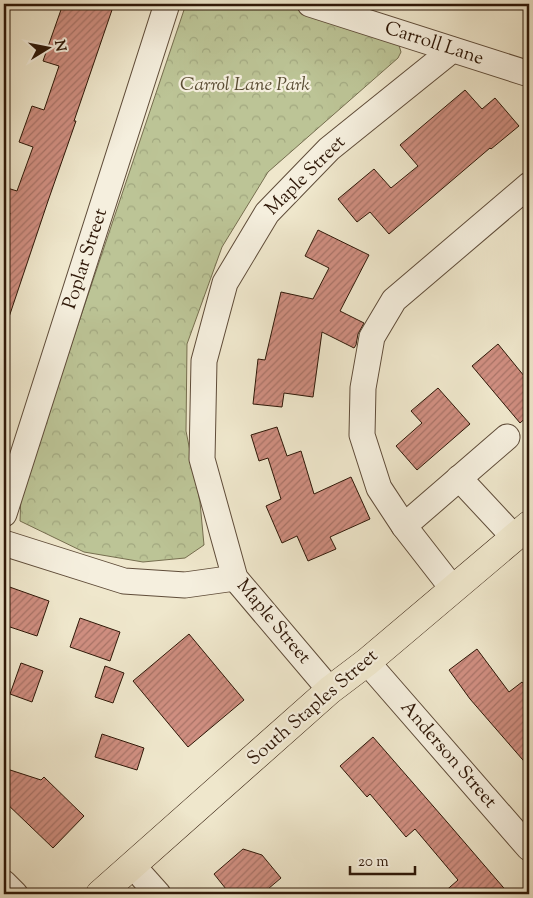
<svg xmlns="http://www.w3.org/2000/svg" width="533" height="898" font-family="'Sorts Mill Goudy',serif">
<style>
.park{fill:url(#park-crowns);stroke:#766e4f}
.building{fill:url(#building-hatch);stroke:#2f1808}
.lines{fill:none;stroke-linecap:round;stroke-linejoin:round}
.minor-casing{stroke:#5f4c39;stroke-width:27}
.major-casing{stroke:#2f1808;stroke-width:29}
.minor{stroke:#f5efde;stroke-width:25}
.major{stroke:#efe7cc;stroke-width:28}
.labels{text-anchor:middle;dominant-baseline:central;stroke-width:4.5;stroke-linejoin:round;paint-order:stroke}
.street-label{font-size:19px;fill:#2f1808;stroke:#f5efde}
.park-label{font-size:19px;font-style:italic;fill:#594c33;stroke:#f5efde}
</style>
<defs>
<pattern id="park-crowns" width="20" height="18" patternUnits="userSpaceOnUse" patternTransform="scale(1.25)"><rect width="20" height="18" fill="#bcc496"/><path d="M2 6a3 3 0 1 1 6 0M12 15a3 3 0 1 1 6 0" fill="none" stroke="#a2a880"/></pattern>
<pattern id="building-hatch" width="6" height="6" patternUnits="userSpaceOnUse" patternTransform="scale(1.25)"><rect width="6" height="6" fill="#cf8e80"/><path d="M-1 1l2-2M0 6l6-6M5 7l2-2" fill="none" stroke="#a87367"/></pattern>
</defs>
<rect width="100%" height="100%" fill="#efe7cc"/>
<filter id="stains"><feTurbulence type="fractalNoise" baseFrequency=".004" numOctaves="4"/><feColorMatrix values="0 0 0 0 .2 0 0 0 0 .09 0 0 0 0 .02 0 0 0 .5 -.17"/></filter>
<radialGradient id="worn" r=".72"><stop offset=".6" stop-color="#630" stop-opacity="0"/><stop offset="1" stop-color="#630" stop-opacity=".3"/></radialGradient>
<!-- park -->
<path class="park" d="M 186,4 L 282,4 L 398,42 L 401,52 L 398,58 L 268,172 L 222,247 L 187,344 L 186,431 L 200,502 L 204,545 L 185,558 L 143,562 L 84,552 L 20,521 L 21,494 Z"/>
<!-- building -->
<g class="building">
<path d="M 63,4 L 114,4 L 74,121 L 76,121 L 48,201 L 7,323 L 4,323 L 4,230 L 10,213 L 4,211 L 4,187 L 17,191 L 33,147 L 19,142 L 32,106 L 44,110 L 59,66 L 43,61 Z"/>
<path d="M 465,90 L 482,109 L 495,98 L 519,126 L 491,149 L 490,148 L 389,234 L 370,212 L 357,222 L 338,199 L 374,169 L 391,188 L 418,166 L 400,145 Z"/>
<path d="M 318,230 L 369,255 L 340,311 L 364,323 L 358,334 L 356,345 L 354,348 L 322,332 L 313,397 L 284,393 L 282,407 L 253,404 L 258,359 L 265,360 L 281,292 L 313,299 L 329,268 L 305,256 Z"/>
<path d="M 498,344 L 529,382 L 529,415 L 520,423 L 472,366 Z"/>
<path d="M 438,388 L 470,424 L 417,470 L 396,446 L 422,423 L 411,411 Z"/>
<path d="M 277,427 L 287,456 L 301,451 L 314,494 L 351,477 L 370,519 L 330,537 L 336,549 L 308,561 L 297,536 L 282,543 L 266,506 L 281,499 L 268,458 L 259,461 L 251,435 Z"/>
<path d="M 4,585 L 49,601 L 37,636 L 4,625 Z"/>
<path d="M 80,618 L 120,632 L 110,661 L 70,647 Z"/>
<path d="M 189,634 L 244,700 L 188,747 L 133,681 Z"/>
<path d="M 477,649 L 509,692 L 522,682 L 529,690 L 529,767 L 470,699 L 449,670 Z"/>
<path d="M 21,663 L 43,671 L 32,702 L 10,694 Z"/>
<path d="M 105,666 L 124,673 L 113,703 L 95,697 Z"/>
<path d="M 102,734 L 144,748 L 137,770 L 95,757 Z"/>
<path d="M 373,737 L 447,822 L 509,894 L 442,894 L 458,880 L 415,829 L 406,837 L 370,794 L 367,797 L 340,766 Z"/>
<path d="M 4,768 L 41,780 L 44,777 L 84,816 L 53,848 L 4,801 Z"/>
<path d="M 243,849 L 262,855 L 281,878 L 262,894 L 230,894 L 214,874 Z"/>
</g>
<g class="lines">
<!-- minor casing -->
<g class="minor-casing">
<g id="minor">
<path d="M 310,4 L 529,74"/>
<path d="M 459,478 L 514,537"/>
<path d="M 4,514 L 167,4"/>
<path d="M 404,526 L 507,437"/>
<path d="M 4,543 L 124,581 L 185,585 L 235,578"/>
<path d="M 453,589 L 404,526 L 379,488 L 362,435 L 363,388 L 372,337 L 394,300 L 529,185"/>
<path d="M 367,662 L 529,848"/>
<path d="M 330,690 L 235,578 L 202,459 L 204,361 L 225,283 L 267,213 L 329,149 L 452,50"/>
<path d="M 133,866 L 158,894"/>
<path d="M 4,883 L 15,894"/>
</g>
</g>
<!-- major casing -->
<g class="major-casing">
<path id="major" d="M 100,894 L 330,690 L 367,662 L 529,525"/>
</g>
<!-- minor -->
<use href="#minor" class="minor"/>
<!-- major -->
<use href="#major" class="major"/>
</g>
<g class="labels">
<!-- street labels -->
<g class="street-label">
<text transform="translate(434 44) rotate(18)">Carroll Lane</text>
<text transform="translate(306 176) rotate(-45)">Maple Street</text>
<text transform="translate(86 259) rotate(-72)">Poplar Street</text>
<text transform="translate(273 622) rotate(50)">Maple Street</text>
<text transform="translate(313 708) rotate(-41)">South Staples Street</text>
<text transform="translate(448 755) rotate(49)">Anderson Street</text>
</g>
<!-- park labels -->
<g class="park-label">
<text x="245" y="85">Carrol Lane Park</text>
</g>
</g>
<!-- margin -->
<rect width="533" height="898" fill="none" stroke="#efe7cc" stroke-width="20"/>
<rect x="5" y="5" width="523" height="888" fill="none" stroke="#2f1808" stroke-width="2.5"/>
<rect x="10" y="10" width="513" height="878" fill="none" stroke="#2f1808"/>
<!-- north arrow -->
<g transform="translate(48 48) rotate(80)" stroke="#f5efde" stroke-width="4" paint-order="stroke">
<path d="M0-4L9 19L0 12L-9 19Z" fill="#2f1808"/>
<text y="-8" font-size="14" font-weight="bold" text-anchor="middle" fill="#2f1808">N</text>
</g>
<!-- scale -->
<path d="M350 866v8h65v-8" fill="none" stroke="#2f1808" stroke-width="2.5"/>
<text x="358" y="866" font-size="15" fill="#2f1808" stroke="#f5efde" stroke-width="4" paint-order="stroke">20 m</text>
<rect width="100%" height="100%" filter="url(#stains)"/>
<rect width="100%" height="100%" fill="url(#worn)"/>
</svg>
